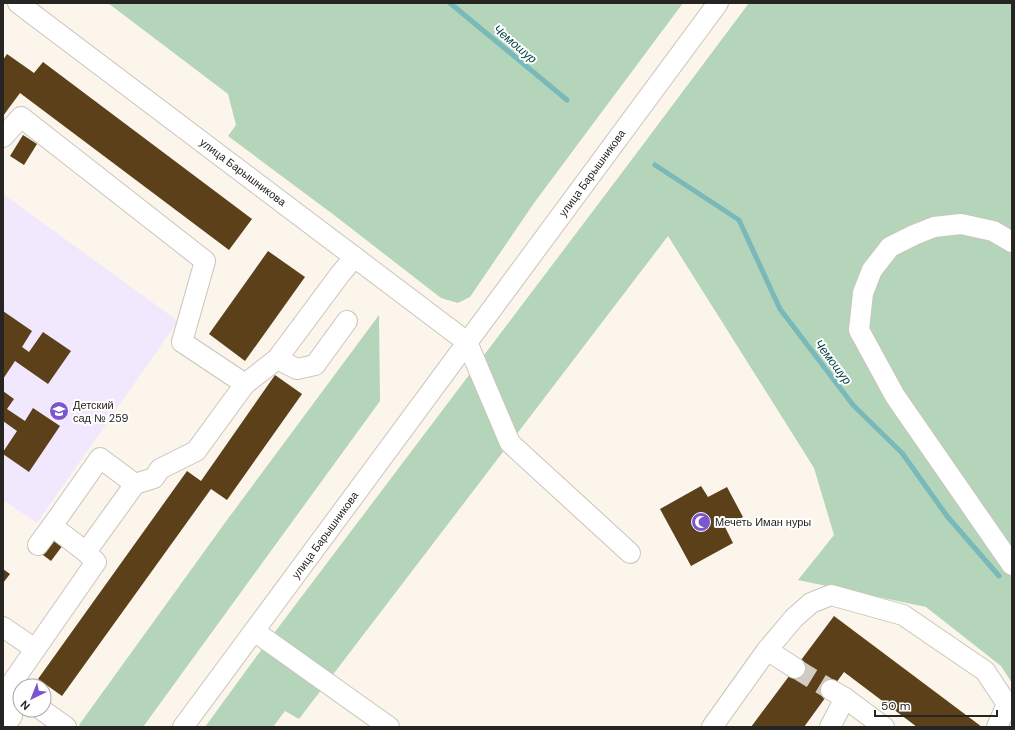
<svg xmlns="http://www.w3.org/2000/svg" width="1015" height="730" font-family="'DM Sans',sans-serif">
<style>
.education{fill:#f1e8fe}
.green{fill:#b4d5b9}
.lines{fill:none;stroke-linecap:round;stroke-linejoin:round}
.stream{stroke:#79b9ba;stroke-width:5}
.building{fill:#5b4019}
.minor-tunnel{stroke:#d1cbc3;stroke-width:20;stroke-dasharray:20 10;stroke-linecap:butt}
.minor-casing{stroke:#cac4bb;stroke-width:22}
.minor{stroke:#fff;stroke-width:20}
.labels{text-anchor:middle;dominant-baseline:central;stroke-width:4;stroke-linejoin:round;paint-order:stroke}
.street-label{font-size:11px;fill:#272521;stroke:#fff}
.poi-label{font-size:11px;fill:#272521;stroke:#fff;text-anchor:start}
.water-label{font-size:12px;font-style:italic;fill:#003e40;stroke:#fff}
</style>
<rect width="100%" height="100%" fill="#fcf5ec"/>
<!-- education -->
<path class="education" d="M 3,194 L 178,321 L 37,523 L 3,500 Z"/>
<!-- green -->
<g class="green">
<path d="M 108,3 L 683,3 L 534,203 L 470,297 L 458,303 L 441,298 L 334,215 L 228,136 L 236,125 L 228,94 Z"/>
<path d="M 749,3 L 1012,3 L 1012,683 L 1001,666 L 926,607 L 798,580 L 834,535 L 814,468 L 668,236 L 299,719 L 285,711 L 273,727 L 205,727 L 256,657 L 630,162 Z"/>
<path d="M 379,315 L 380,401 L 143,727 L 82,727 L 79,725 L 227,520 Z"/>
</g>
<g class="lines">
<!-- stream -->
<g class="stream">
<path d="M 450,3 L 567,100"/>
<path d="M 655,165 L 739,220 L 780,309 L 853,405 L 902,453 L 947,516 L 999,576"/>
</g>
</g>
<!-- building -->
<g class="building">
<path d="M 7,54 L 34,73 L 43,62 L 252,219 L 229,250 L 20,93 L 3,116 L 3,60 Z"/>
<path d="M 23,135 L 37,144 L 24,165 L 10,156 Z"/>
<path d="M 268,251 L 305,277 L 245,361 L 209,334 Z"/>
<path d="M 3,311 L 32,331 L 22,347 L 29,352 L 43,332 L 71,351 L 48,384 L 15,361 L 3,379 Z"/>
<path d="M 275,375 L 302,394 L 227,500 L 211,489 L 62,696 L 38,679 L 187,471 L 201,481 Z"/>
<path d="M 3,391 L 14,399 L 7,409 L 25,421 L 33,408 L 60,426 L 29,472 L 3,454 L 3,452 L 17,431 L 3,421 Z"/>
<path d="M 701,486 L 708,497 L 727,487 L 743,517 L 725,527 L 733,543 L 691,566 L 660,509 Z"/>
<path d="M 54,532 L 66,541 L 51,561 L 39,552 Z"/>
<path d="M 3,569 L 10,574 L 3,583 Z"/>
<path d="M 834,616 L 982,727 L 917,727 L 844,672 L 804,727 L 751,727 Z"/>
</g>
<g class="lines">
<!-- minor-tunnel -->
<path class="minor-tunnel" d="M 795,668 L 831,690"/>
<!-- minor casing -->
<g class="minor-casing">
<g id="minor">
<path d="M 18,3 L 467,342 L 510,443 L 630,553"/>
<path d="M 3,137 L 21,117 L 205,261 L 182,342 L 245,384"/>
<path d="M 1012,242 L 993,231 L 961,224 L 934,227 L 914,235 L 890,247 L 872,270 L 863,293 L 859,330 L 895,396 L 1012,565"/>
<path d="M 277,359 L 297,369 L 315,365 L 347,321"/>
<path d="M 38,545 L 52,526"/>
<path d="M 86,552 L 52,526 L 100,458 L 135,484"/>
<path d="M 3,627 L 35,649"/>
<path d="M 254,631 L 389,727"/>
<path d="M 767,650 L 795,668"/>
<path d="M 831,690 L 845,698 L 884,727"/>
<path d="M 20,695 L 9,687 L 96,562 L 86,552 L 135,484 L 154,478 L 160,469 L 196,451 L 245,384 L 277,359 L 341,273 L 355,257"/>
<path d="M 42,710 L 66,727"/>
<path d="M 4,727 L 12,716 L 9,687"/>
<path d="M 183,727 L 254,631 L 718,3"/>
<path d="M 712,727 L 767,650 L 794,618 L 811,603 L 831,595 L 903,615 L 985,671 L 1007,704 L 997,727"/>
<path d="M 830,727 L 845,698"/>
</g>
</g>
<!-- minor -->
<use href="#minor" class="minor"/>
</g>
<!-- icons -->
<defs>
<g id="school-disc" transform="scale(1)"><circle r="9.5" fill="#7c55cf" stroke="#fff"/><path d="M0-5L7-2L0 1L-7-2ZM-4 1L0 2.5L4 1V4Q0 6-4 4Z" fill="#fff"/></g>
<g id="mosque-disc" transform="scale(1)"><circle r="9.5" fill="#7c55cf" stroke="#fff"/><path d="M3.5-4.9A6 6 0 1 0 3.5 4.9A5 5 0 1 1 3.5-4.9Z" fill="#fff"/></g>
</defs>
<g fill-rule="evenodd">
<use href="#school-disc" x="59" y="411"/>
<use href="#mosque-disc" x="701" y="522"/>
</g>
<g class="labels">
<!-- street labels -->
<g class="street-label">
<text transform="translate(243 172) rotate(37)">улица Барышникова</text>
<text transform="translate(592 173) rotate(-54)">улица Барышникова</text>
<text transform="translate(325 535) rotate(-54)">улица Барышникова</text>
</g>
<!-- poi labels -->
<g class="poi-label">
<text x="73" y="405">Детский<tspan x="73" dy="13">сад № 259</tspan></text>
<text x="715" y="522">Мечеть Иман нуры</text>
</g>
<!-- water labels -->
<g class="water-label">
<text transform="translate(515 44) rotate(40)">Чемошур</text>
<text transform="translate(833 362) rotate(53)">Чемошур</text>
</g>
</g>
<!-- border -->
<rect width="1015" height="730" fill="none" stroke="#272521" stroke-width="8"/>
<!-- north arrow -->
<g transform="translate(32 698) rotate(223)"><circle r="19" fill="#ffffff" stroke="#a9a8a6"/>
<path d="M0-3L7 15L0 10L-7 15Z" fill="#7c55cf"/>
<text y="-6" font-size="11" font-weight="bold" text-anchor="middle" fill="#272521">N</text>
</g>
<!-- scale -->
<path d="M875 710v6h122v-6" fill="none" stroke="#272521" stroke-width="2"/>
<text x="881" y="710" font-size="12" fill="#272521" stroke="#ffffff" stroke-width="3" paint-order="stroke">50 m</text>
</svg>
